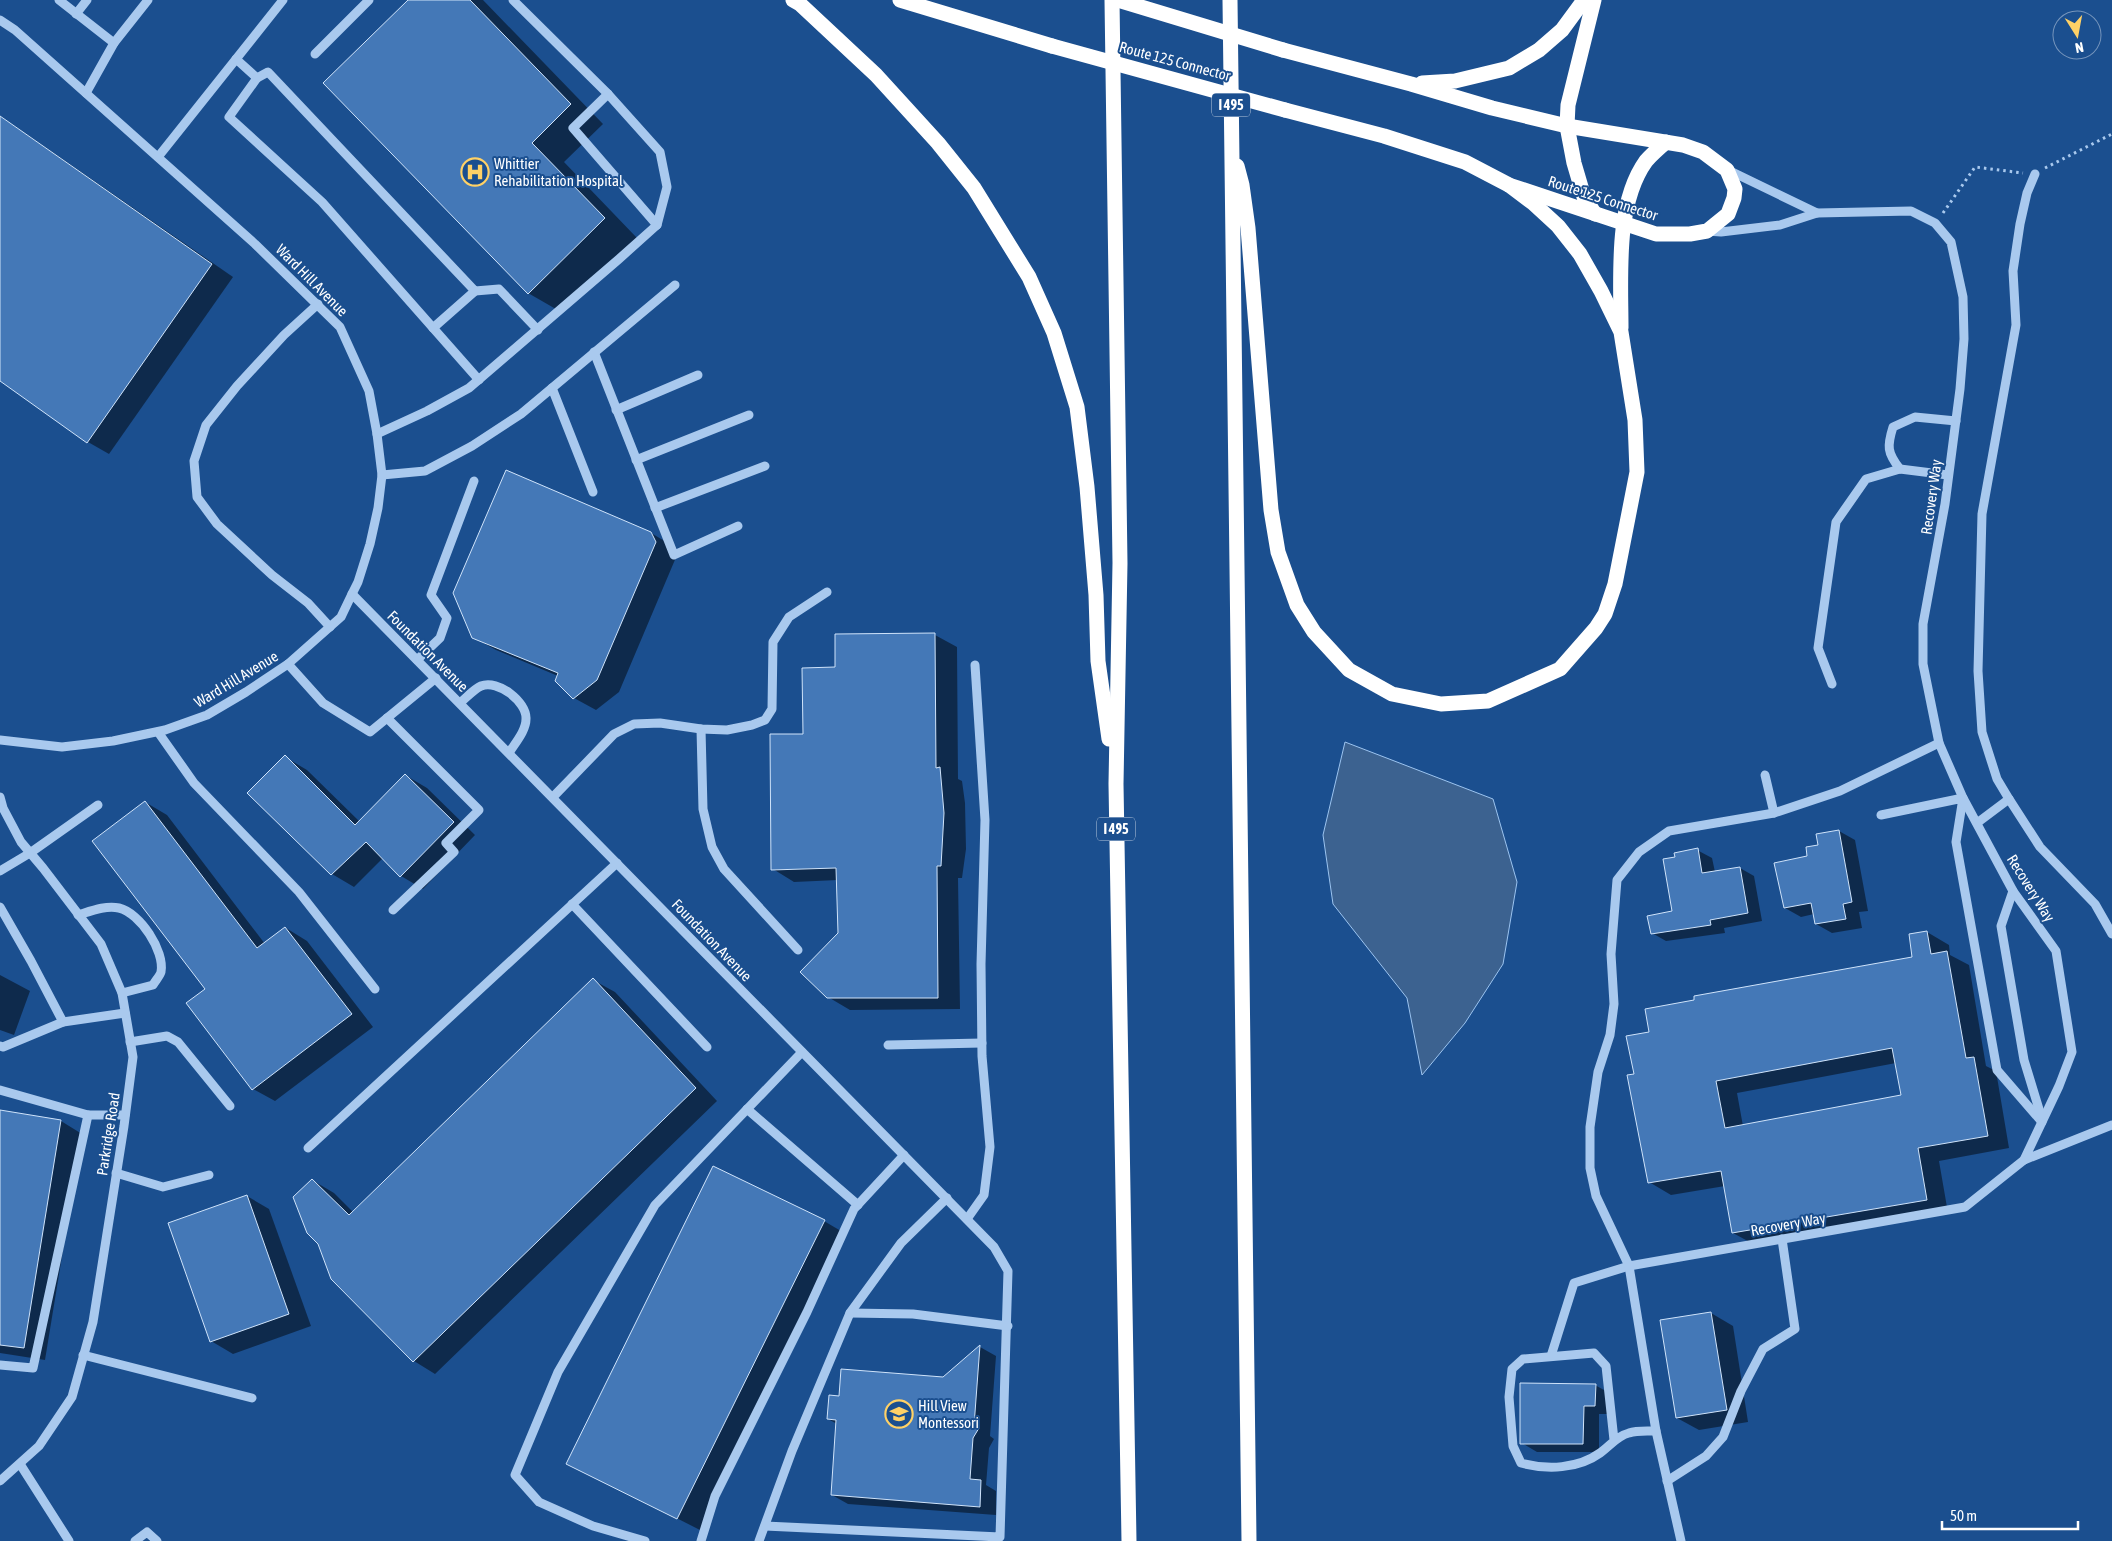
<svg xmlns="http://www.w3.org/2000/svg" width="2112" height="1541" font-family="'Asap Condensed',sans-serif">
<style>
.water{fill:#3c6290;stroke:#9cc4f0}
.shadow{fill:#0007;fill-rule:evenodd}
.building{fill:#4478b7;stroke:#cfe3fa;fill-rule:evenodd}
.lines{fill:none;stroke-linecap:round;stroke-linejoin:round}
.path{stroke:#a9c9ee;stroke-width:3;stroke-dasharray:2.5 4;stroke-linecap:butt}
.minor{stroke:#a9c9ee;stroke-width:9}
.highway{stroke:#fff;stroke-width:15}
.highway-bridge{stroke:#fff;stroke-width:15}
.labels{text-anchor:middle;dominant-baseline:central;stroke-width:4;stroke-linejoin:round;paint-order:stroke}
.shield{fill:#1b4f8f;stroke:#bbcadd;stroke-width:1}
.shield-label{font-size:14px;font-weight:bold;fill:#fff}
.street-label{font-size:15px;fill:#fff;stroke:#1b4f8f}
.poi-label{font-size:15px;fill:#fff;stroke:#1b4f8f;text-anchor:start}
</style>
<rect width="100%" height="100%" fill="#1b4f8f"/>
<!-- water -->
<path class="water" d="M 1345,742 L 1493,799 L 1517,882 L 1503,964 L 1465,1023 L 1422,1075 L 1407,998 L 1333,904 L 1323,835 Z"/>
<!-- shadow -->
<g class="shadow">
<path d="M 410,0 L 483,0 L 603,124 L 564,162 L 637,238 L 561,312 L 528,293 Z"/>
<path d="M 0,116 L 233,277 L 109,454 L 88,442 L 0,380 Z"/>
<path d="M 651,533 L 673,546 L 677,555 L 619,692 L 596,710 L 574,698 L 558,676 L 496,650 L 473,637 Z"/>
<path d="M 836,635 L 935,635 L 957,647 L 958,779 L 962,781 L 965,803 L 966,849 L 962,878 L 958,878 L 960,1009 L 850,1010 L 828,997 L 839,934 L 838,880 L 794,882 L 773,869 L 804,735 L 836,669 Z"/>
<path d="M 285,757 L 307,770 L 360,822 L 405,775 L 427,788 L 475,835 L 423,889 L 401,876 L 383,858 L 354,887 L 332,874 L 249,793 Z"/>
<path d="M 145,802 L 167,815 L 265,944 L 286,928 L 307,941 L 373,1027 L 275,1101 L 253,1089 L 207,990 Z"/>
<path d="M 1839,831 L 1855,840 L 1868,911 L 1859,912 L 1862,928 L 1832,933 L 1816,924 L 1814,914 L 1801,917 L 1785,908 L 1809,857 L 1819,846 Z"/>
<path d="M 1697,850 L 1712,858 L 1715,872 L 1740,868 L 1754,876 L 1762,921 L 1724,928 L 1725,933 L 1666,941 L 1652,933 L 1673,912 L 1676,858 Z"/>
<path d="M 1927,932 L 1949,945 L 1950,955 L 1969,965 L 1986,1066 L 1996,1071 L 2009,1148 L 1939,1161 L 1948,1213 L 1755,1245 L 1733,1233 L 1725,1186 L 1671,1195 L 1649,1182 L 1635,1075 L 1651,1033 L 1914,958 ZM 1896,1063 L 1902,1096 L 1743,1126 L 1737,1093 Z"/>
<path d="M 0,975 L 30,991 L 14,1035 L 0,1030 Z"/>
<path d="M 593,980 L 615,992 L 717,1101 L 435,1374 L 414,1361 L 332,1279 L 312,1180 L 334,1193 L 353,1212 Z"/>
<path d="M 0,1111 L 61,1121 L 82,1134 L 45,1360 L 0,1353 Z"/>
<path d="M 247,1196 L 269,1209 L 311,1326 L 233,1354 L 211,1341 Z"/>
<path d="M 824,1221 L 846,1234 L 700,1530 L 568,1463 Z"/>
<path d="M 1711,1313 L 1733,1326 L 1748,1422 L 1699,1430 L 1677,1418 Z"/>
<path d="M 980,1347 L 996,1356 L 990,1436 L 994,1439 L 989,1448 L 986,1485 L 996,1491 L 996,1515 L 848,1504 L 832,1495 L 837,1424 L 828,1419 L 840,1397 L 944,1379 Z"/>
<path d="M 1595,1385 L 1611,1394 L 1611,1414 L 1599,1414 L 1599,1452 L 1537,1452 L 1522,1443 Z"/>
</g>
<!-- building -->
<g class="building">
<path d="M 408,0 L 470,0 L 571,104 L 532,143 L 605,218 L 528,294 L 323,83 Z"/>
<path d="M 0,116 L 212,264 L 87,443 L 0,381 Z"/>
<path d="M 506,470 L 651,532 L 656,542 L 597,680 L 573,699 L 555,681 L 558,673 L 472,638 L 453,593 Z"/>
<path d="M 935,633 L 936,768 L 940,767 L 944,813 L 941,866 L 937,866 L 938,998 L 827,998 L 800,972 L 838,933 L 836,868 L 771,870 L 770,734 L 803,734 L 802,668 L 835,667 L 835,634 Z"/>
<path d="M 285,755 L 355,825 L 405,774 L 454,822 L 400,877 L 366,842 L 331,875 L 247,793 Z"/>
<path d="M 145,801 L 257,948 L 285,927 L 352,1014 L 252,1090 L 186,1003 L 205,989 L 92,841 Z"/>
<path d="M 1839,830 L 1852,902 L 1843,904 L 1846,919 L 1815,924 L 1811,903 L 1784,908 L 1774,863 L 1807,856 L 1806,847 L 1818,845 L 1816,834 Z"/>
<path d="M 1698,848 L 1702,873 L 1740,867 L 1748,913 L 1710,920 L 1711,925 L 1651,934 L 1647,916 L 1672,911 L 1663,859 L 1675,857 L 1674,853 Z"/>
<path d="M 1927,931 L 1931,954 L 1947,951 L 1966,1058 L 1974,1057 L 1988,1136 L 1918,1148 L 1927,1200 L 1732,1233 L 1721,1171 L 1648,1183 L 1627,1075 L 1634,1074 L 1626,1036 L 1649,1032 L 1645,1009 L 1694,1000 L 1694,996 L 1912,957 L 1909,934 ZM 1892,1048 L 1901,1095 L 1725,1128 L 1716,1081 Z"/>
<path d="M 593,978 L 696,1088 L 413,1362 L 331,1279 L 318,1244 L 307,1233 L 293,1197 L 312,1179 L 349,1215 Z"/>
<path d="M 0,1110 L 61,1120 L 24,1348 L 0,1345 Z"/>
<path d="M 713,1166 L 825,1220 L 677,1519 L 566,1464 Z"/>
<path d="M 247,1195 L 289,1314 L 210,1342 L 168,1223 Z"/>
<path d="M 1711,1312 L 1727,1410 L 1676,1418 L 1660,1320 Z"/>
<path d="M 980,1345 L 974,1426 L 979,1428 L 973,1438 L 970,1479 L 981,1480 L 980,1507 L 831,1495 L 836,1420 L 827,1419 L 829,1395 L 839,1396 L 841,1369 L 943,1377 Z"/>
<path d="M 1520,1383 L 1596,1384 L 1595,1406 L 1584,1406 L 1583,1444 L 1520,1444 Z"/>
</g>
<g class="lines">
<!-- path -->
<g class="path">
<path d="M 2045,168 L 2112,134"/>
<path d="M 1943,213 L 1975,167 L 2023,173"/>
</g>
<!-- minor -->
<g class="minor">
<path d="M 59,0 L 114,43"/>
<path d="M 513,0 L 608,94 L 660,152 L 667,187 L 657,225"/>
<path d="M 76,14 L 87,0"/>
<path d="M 0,20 L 15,30 L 255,244 L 340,327 L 369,391 L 377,434 L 382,475 L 378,508 L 370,544 L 358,582 L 352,594 L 341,617 L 288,664 L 246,692 L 207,715 L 165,730 L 113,741 L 62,747 L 0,740"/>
<path d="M 315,54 L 369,0"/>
<path d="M 236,59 L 257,78 L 229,117 L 322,202 L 479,380"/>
<path d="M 257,78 L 268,72 L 475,291 L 499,289 L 538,330"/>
<path d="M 86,93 L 114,43 L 148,0"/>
<path d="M 158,157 L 283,0"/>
<path d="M 1728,170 L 1817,213"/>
<path d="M 2035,174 L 2027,193 L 2020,224 L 2013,271 L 2016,325 L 1982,514 L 1978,671 L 1982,732 L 1997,779 L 2009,799 L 2040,847 L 2095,904 L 2112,934"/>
<path d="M 318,304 L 284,335 L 237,386 L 206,425 L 194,461 L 197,497 L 217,524 L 272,575 L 308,603 L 330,627"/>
<path d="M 433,328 L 475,291"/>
<path d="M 594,352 L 674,555 L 738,526"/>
<path d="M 552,388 L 593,492"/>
<path d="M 616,410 L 698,375"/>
<path d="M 377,434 L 427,411 L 469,388 L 619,259 L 657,225 L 573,128 L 608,94"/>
<path d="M 636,460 L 749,415"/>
<path d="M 1900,469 C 1887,453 1887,446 1893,427 L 1915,417 L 1956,421"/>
<path d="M 382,475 L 425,471 L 472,446 L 521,414 L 675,285"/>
<path d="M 655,508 L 765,466"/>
<path d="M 352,594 L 994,1247 L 1008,1271 L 1000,1537 L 765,1526"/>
<path d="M 417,660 L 440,638 L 447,618 L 431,595 L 474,481"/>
<path d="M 288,664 L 323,703 L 370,732 L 436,678"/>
<path d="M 1832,684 L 1818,648 L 1836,522 L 1866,479 L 1900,469 L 1948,475"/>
<path d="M 460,703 C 466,698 474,689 481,686 C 498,679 527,702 526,719 C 526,731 515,743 509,753"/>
<path d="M 387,718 L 479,810 L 446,843 L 454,852 L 393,910"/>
<path d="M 701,729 L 703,809 L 712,847 L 724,869 L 798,950"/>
<path d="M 158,732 L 194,783 L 299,892 L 375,989"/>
<path d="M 1765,775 L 1774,813"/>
<path d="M 0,797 L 3,808 L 21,842 L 43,868 L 101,944 L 122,993 L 133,1057 L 124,1126 L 93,1322 L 72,1397 L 39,1446 L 0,1481"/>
<path d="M 553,797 L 614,734 L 634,724 L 660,723 L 701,729 L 727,730 L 752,725 L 765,720 L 772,709 L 773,642 L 789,617 L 827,592"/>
<path d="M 1881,815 L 1963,798 L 1956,842 L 1997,1070 L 2042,1122"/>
<path d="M 1977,823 L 2009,799"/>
<path d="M 0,871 L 30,853 L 98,805"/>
<path d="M 2013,891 L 2001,926 L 2024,1060 L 2042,1119"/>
<path d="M 572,904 L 707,1047"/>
<path d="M 0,907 L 31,961 L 63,1022"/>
<path d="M 78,915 C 91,911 106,905 119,908 C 140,913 165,951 161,972 C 160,976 155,981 153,985 L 122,993"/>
<path d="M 130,1042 L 167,1036 L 178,1042 L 230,1106"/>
<path d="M 888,1045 L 982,1043"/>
<path d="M 0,1046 L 3,1047 L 63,1022 L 125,1013"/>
<path d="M 0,1090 L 88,1115 L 125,1115"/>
<path d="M 747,1109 L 858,1205"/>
<path d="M 308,1148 L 617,863"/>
<path d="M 2024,1160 L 2112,1125"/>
<path d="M 116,1173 L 163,1187 L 209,1175"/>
<path d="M 967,1219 L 984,1195 L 990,1147 L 982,1056 L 981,964 L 985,820 L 975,665"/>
<path d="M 850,1313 L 913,1314 L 1008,1326"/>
<path d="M 83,1355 L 252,1398"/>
<path d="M 1551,1356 L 1574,1283 L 1629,1266 L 1965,1207 L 2024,1160 L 2059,1086 L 2072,1052 L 2056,951 L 2013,891 L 1963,798 L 1939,743 L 1923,664 L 1923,624 L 1945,504 L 1960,389 L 1964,339 L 1963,297 L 1951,242 L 1935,223 L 1911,211 L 1817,213 L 1780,225 L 1721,232 L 1707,231"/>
<path d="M 0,1365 L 33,1368 L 88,1115"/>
<path d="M 1614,1440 L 1606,1366 L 1594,1353 L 1523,1359 L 1512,1369 L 1509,1397 L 1513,1446 L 1521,1463 C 1547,1470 1578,1469 1600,1453 C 1610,1446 1617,1436 1629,1433 C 1637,1430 1648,1431 1656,1431"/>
<path d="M 20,1464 L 69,1541"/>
<path d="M 1667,1481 L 1706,1456 L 1723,1437 L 1741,1391 L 1763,1349 L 1795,1329 L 1782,1239"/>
<path d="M 135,1541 L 147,1532 L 157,1541"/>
<path d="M 645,1541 L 593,1526 L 539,1502 L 515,1475 L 558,1372 L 655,1205 L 802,1052"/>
<path d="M 701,1541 L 715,1496 L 807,1312 L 854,1209 L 904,1155"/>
<path d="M 759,1541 L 792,1451 L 850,1313 L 901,1243 L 947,1198"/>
<path d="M 1681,1541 L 1656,1431 L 1629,1266 L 1596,1196 L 1590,1168 L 1590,1127 L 1598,1072 L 1610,1035 L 1614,1004 L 1611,954 L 1617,880 L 1639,852 L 1669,831 L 1774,813 L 1840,791 L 1939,743"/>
</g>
<!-- highway -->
<g class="highway">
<path d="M 793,0 L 800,4 L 876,75 L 938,143 L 974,188 L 1029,277 L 1054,333 L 1077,407 L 1087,487 L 1096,595 L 1098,661 L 1109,739"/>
<path d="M 900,0 L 1052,46"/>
<path d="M 1112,0 L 1120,563 L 1116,784 L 1129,1541"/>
<path d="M 1230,0 L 1249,1541"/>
<path d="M 1594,0 L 1568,105 L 1567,126 L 1574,163 L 1584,197 L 1595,214"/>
<path d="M 1283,50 L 1411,84 L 1492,108 L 1567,126 L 1683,145 L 1703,152 L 1727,170 L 1735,189 L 1734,198 L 1728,214 L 1707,231 L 1690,234 L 1656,234 L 1509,185 L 1465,162 L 1384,136 L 1285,110"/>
<path d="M 1422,83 L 1455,81 L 1509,68 L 1539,50 L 1562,30 L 1584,0"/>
<path d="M 1237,166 L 1242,185 L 1248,228 L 1271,510 L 1278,552 L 1297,605 L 1314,632 L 1349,670 L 1392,694 L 1441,704 L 1488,701 L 1560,669 L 1596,628 L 1605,614 L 1615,584 L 1637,472 L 1635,420 L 1621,332 L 1601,291 L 1580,254 L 1558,226 L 1533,203 L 1509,185"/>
<path d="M 1621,328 C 1621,276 1615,204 1646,161 C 1652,154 1659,148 1666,142"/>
</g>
<!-- highway-bridge -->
<g class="highway-bridge">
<path d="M 1118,0 L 1283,50"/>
<path d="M 1052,46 L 1285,110"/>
</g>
</g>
<!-- icons -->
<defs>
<g id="hospital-ring" transform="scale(1.4375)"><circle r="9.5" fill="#1b4f8f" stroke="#ffd166" stroke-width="1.5"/><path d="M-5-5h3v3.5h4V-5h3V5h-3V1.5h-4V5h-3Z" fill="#ffd166"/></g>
<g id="school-ring" transform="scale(1.4375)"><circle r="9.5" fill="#1b4f8f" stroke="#ffd166" stroke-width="1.5"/><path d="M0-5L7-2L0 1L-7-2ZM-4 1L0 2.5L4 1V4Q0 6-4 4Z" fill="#ffd166"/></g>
</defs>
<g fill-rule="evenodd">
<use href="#hospital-ring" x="475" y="172"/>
<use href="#school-ring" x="899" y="1414"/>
</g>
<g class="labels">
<!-- shield labels -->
<g class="shield">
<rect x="1212" y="93.5" width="38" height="23" rx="4"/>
<rect x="1097" y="817.5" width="38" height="23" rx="4"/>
</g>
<g class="shield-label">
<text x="1231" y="105">I 495</text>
<text x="1116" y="829">I 495</text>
</g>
<!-- street labels -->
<g class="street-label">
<text transform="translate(1175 61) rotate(15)">Route 125 Connector</text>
<text transform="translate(1603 198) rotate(18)">Route 125 Connector</text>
<text transform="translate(312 280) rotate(45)">Ward Hill Avenue</text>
<text transform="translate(1931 497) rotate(-82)">Recovery Way</text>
<text transform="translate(428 651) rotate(45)">Foundation Avenue</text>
<text transform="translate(236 679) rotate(-31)">Ward Hill Avenue</text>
<text transform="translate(2031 888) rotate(58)">Recovery Way</text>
<text transform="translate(712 940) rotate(46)">Foundation Avenue</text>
<text transform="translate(108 1134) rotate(-81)">Parkridge Road</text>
<text transform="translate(1788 1224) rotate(-10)">Recovery Way</text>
</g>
<!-- poi labels -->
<g class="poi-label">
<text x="494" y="163">Whittier<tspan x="494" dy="17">Rehabilitation Hospital</tspan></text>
<text x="918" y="1405">Hill View<tspan x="918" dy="17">Montessori</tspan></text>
</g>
</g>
<!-- north arrow -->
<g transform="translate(2077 35) rotate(169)"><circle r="24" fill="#1b4f8f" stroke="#7695bc"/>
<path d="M0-4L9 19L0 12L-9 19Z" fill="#ffd166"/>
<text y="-8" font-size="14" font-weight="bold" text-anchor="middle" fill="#ffffff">N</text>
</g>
<!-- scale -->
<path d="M1942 1521v8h136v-8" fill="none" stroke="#ffffff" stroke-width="2.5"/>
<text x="1950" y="1521" font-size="15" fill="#ffffff" stroke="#1b4f8f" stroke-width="4" paint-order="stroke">50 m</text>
</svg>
